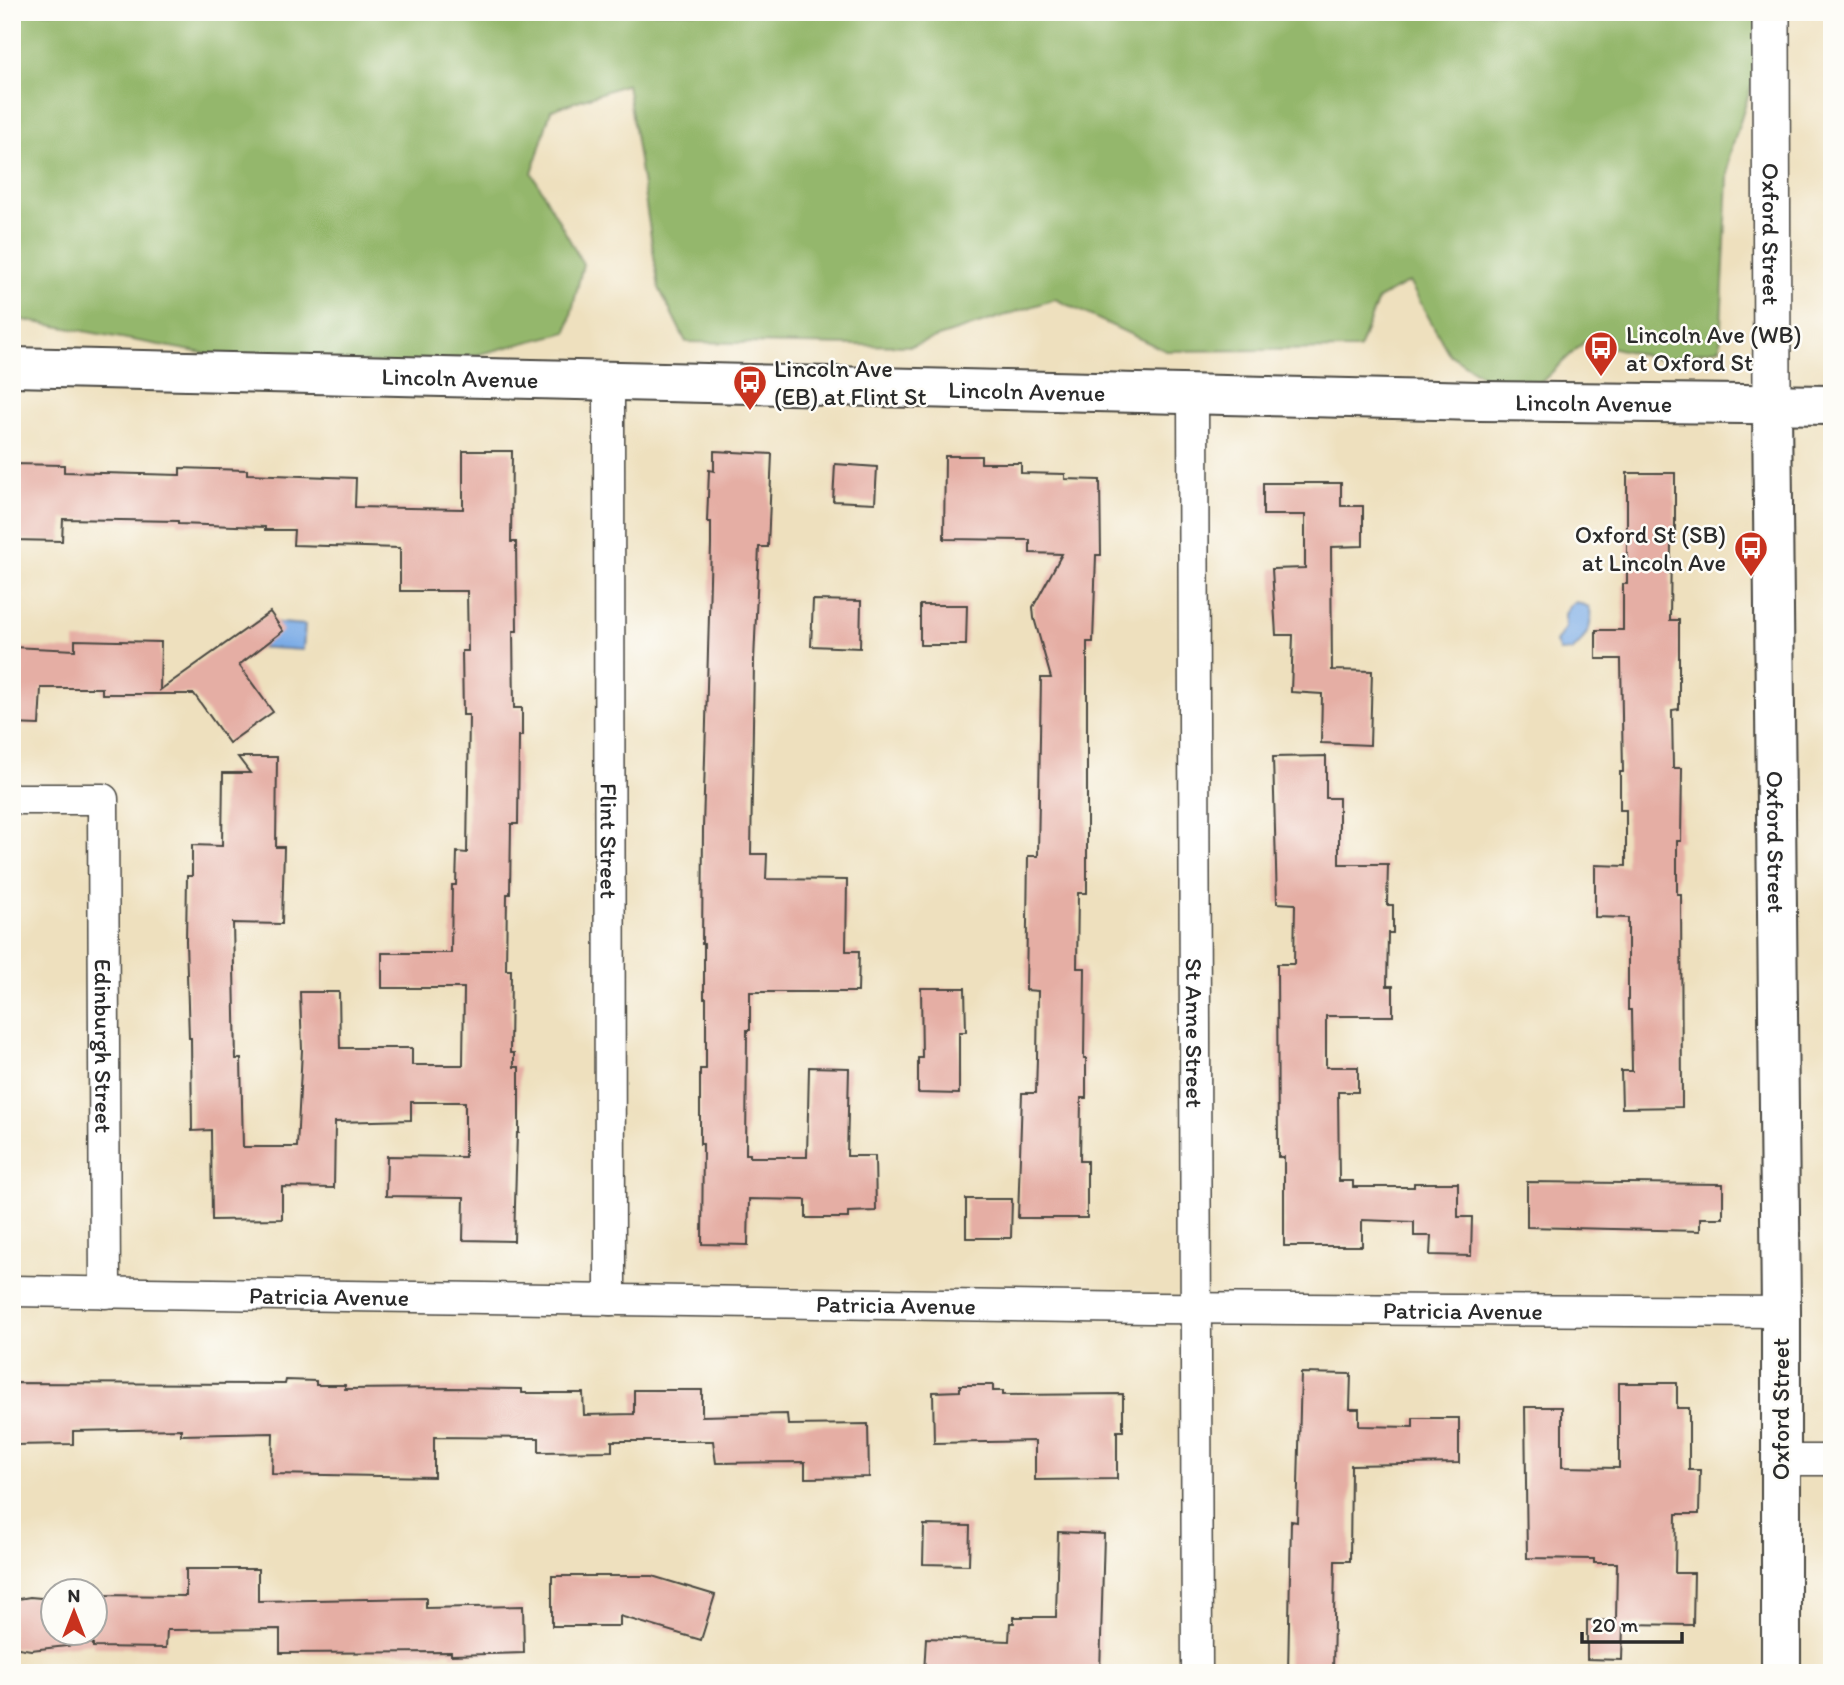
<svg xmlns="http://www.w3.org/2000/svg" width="1844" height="1685" font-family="Itim,sans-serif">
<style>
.forest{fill:#94b76c;stroke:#60714c;stroke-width:2}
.water{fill:#7bace6;stroke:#536c88;stroke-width:2}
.building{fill:#e5aea4}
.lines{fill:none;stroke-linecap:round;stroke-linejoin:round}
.minor-casing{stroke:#484641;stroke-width:33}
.tertiary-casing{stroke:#484641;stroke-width:40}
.secondary-casing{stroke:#484641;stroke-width:42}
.minor{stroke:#fff;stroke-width:30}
.tertiary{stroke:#fff;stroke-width:37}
.secondary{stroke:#fff;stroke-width:38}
.labels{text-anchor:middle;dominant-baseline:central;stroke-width:5;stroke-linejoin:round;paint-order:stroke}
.street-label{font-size:24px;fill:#2b2b2b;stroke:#fdfcf7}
.poi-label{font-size:24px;fill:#2b2b2b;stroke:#fdfcf7;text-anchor:start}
</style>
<rect width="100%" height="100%" fill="#fdfcf7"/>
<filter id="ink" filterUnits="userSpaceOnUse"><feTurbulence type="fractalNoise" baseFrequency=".0143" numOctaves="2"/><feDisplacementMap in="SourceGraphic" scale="14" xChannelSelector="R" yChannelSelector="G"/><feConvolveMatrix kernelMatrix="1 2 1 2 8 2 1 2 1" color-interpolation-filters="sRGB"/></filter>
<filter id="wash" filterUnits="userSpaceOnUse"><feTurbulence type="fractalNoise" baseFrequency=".00686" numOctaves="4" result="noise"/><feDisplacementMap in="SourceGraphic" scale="28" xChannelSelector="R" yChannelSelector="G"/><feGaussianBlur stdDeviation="1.57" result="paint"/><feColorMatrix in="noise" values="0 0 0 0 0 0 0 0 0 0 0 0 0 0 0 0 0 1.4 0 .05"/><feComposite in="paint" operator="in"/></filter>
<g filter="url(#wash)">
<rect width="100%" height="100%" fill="#eee0be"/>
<!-- forest -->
<path class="forest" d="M 12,12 L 1757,12 L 1758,65 L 1729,157 L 1720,348 L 1664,360 L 1585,341 L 1535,388 L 1498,386 L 1449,354 L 1409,282 L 1378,299 L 1359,349 L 1166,351 L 1055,299 L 911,346 L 686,342 L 659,288 L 627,84 L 551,110 L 532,173 L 583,264 L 567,332 L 433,366 L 219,356 L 12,318 Z"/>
<!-- water -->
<g class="water">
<path d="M 1576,602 L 1589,607 C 1595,625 1585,639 1572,651 L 1560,652 L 1556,642 L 1565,628 L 1565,614 L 1569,606 Z"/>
<path d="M 256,621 L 305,625 L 303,650 L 254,647 Z"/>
</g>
<g id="blocks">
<!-- building -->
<g class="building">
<path d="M 463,451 L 512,451 L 511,542 L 516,542 L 517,631 L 513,631 L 514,708 L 522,708 L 522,736 L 519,736 L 518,824 L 511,824 L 510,894 L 507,894 L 506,970 L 511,970 L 510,1053 L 514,1053 L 514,1067 L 519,1067 L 519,1133 L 517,1133 L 514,1241 L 463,1240 L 464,1197 L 386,1196 L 387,1156 L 465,1157 L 465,1102 L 411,1102 L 411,1120 L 335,1122 L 334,1188 L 282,1187 L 282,1219 L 212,1220 L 211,1130 L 192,1131 L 191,1038 L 189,1038 L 186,941 L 187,876 L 192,876 L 192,845 L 222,846 L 223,773 L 250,773 L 238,757 L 277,757 L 276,847 L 284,847 L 282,924 L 233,923 L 236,1059 L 241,1059 L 243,1147 L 297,1147 L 302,1050 L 300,992 L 339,992 L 340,1048 L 412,1048 L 412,1065 L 463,1065 L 464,988 L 382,988 L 382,953 L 451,953 L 452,885 L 456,885 L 457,852 L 467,853 L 469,715 L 463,715 L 462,651 L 468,651 L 467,591 L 400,591 L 400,548 L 293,545 L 294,530 L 265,530 L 265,527 L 178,524 L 178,521 L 63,519 L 62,541 L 12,540 L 12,464 L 64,465 L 64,472 L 180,475 L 180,468 L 247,470 L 247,474 L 356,478 L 355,507 L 463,509 Z"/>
<path d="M 714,451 L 772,454 L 768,547 L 759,547 L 754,661 L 751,854 L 767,854 L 766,879 L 847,880 L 846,951 L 859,951 L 858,992 L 750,992 L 750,1030 L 747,1030 L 746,1154 L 750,1154 L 750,1157 L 807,1157 L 809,1067 L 849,1068 L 847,1156 L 875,1156 L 876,1211 L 848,1212 L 848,1218 L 806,1218 L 806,1200 L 749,1199 L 748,1245 L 702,1244 L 703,1144 L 700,1144 L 700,1069 L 706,1069 L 706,998 L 704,998 L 704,944 L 702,944 L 703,829 L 711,544 L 711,522 L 707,522 L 709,470 L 714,471 Z"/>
<path d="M 945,456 L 981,456 L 981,463 L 1021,463 L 1021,473 L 1065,474 L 1065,479 L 1100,480 L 1101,555 L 1096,555 L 1093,642 L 1087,642 L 1087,893 L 1078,893 L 1077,968 L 1085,968 L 1084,1058 L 1086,1058 L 1086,1098 L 1081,1098 L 1080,1161 L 1087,1161 L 1087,1218 L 1018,1218 L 1022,1093 L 1036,1093 L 1037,1058 L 1038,991 L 1026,990 L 1028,856 L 1038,856 L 1041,678 L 1051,678 L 1034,618 L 1033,607 L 1062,554 L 1030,553 L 1030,540 L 944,539 Z"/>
<path d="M 835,464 L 877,467 L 875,503 L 833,501 Z"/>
<path d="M 1627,473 L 1675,473 L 1675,543 L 1671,543 L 1670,620 L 1679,620 L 1679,709 L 1672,710 L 1673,768 L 1682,768 L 1681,841 L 1677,841 L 1677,894 L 1681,894 L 1682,1107 L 1622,1108 L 1621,1071 L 1632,1071 L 1631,1010 L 1628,1010 L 1628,918 L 1595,917 L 1595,865 L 1626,866 L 1626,810 L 1620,810 L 1620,772 L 1623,772 L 1621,659 L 1596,659 L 1596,630 L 1623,630 L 1623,584 L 1627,584 Z"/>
<path d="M 1263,483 L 1341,483 L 1341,506 L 1363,506 L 1363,546 L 1331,547 L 1332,670 L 1372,671 L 1370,745 L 1321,743 L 1322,694 L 1291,692 L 1293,635 L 1276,635 L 1272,569 L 1305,568 L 1305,515 L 1263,515 Z"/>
<path d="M 813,600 L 861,601 L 860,648 L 811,646 Z"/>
<path d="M 920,605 L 967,605 L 966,645 L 920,645 Z"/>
<path d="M 270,612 L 283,631 L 239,665 L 273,712 L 229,743 L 194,694 L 102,694 L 102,688 L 41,688 L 39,725 L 12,724 L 12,647 L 75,650 L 75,640 L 161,642 L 160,690 Z"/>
<path d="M 1326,756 L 1326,798 L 1339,798 L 1339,864 L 1388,864 L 1387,905 L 1393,905 L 1393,933 L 1388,933 L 1387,986 L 1393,986 L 1393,1016 L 1326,1016 L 1326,1067 L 1358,1067 L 1358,1092 L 1338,1092 L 1339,1181 L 1353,1181 L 1353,1187 L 1414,1187 L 1414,1183 L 1458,1183 L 1458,1217 L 1472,1217 L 1471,1256 L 1430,1255 L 1431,1236 L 1414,1236 L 1414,1222 L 1362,1220 L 1362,1246 L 1284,1246 L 1284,1157 L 1278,1157 L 1277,964 L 1294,964 L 1295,904 L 1277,903 L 1273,757 Z"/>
<path d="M 921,988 L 965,988 L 966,1032 L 959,1032 L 959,1094 L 918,1093 L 918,1058 L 922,1058 Z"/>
<path d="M 1527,1182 L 1723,1184 L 1723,1218 L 1700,1218 L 1700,1231 L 1527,1227 Z"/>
<path d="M 966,1199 L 1012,1199 L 1011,1238 L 966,1238 Z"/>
<path d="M 1301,1373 L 1351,1374 L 1350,1409 L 1359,1409 L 1359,1426 L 1413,1427 L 1413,1418 L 1459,1418 L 1459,1463 L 1351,1465 L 1350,1561 L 1335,1561 L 1333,1673 L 1288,1673 L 1291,1521 L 1297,1522 Z"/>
<path d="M 286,1380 L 316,1381 L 316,1385 L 345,1385 L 345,1389 L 450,1388 L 522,1389 L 522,1393 L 583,1393 L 584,1415 L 634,1414 L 634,1390 L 702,1390 L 702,1416 L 787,1414 L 788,1425 L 868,1424 L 869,1477 L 805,1478 L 805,1462 L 716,1463 L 713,1441 L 612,1441 L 612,1451 L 539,1452 L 539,1438 L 434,1437 L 434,1477 L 272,1474 L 273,1433 L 181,1435 L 181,1429 L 73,1431 L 73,1444 L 12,1445 L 12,1383 L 285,1384 Z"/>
<path d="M 1619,1383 L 1677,1383 L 1677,1408 L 1689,1408 L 1689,1470 L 1700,1470 L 1699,1514 L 1676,1514 L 1675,1573 L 1694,1573 L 1693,1625 L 1623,1624 L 1622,1660 L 1587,1659 L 1587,1620 L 1616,1621 L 1617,1563 L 1594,1563 L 1594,1559 L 1527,1558 L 1525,1407 L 1562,1407 L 1562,1467 L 1619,1468 Z"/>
<path d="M 960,1385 L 993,1385 L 993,1391 L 1003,1391 L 1003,1395 L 1123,1394 L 1123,1431 L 1117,1431 L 1117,1479 L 1035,1480 L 1035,1441 L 934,1443 L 933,1392 L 960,1391 Z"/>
<path d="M 924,1525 L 970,1526 L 969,1565 L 923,1564 Z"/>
<path d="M 1058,1532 L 1104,1534 L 1100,1673 L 924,1673 L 926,1638 L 1009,1641 L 1010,1623 L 1014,1623 L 1014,1617 L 1056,1617 Z"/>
<path d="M 186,1569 L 258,1569 L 258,1601 L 426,1598 L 426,1608 L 523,1606 L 524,1653 L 451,1655 L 451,1652 L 280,1653 L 280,1629 L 167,1630 L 166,1648 L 93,1647 L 93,1643 L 31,1650 L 12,1647 L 12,1600 L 30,1597 L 52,1599 L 52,1633 L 94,1633 L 94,1595 L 186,1596 Z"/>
<path d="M 552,1576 L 652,1576 L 715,1595 L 701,1640 L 620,1616 L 620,1626 L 552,1626 Z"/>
</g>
</g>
</g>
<g filter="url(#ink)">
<use href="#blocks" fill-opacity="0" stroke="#484641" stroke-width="2"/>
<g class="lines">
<!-- minor casing -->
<g class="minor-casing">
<g id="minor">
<path id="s1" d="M 609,381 L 610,1300"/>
<path id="s2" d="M 1193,394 L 1197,1673"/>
<path id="s3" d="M 12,799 L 103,799 L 105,1293"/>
<path id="s4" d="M 12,1291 L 1149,1308 L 1781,1312"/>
<path d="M 1780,1460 L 1832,1460"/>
</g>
</g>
<!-- tertiary casing -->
<g class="tertiary-casing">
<g id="tertiary">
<path id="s5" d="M 1771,12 L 1772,406"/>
</g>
</g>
<!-- secondary casing -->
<g class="secondary-casing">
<g id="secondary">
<path id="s6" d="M 12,367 L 1480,401 L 1832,405"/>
<path id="s7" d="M 1772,406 L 1781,1312 L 1781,1673"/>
</g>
</g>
<!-- minor -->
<use href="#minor" class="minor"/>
<!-- tertiary -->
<use href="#tertiary" class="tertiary"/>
<!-- secondary -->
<use href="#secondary" class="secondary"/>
</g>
</g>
<!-- icons -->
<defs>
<g id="bus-pin" transform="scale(1.75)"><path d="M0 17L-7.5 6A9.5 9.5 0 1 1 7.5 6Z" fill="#c8321e" stroke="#fdfcf7"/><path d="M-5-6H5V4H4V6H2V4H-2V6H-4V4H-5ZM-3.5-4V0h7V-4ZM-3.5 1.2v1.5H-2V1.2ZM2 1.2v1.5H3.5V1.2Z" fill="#fff"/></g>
</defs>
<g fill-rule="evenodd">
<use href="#bus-pin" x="1601" y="348"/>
<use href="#bus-pin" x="750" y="382"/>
<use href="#bus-pin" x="1751" y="548"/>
</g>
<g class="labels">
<!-- street labels -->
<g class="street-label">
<text stroke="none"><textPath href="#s5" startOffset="222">Oxford Street</textPath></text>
<text stroke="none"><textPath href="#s6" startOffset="448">Lincoln Avenue</textPath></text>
<text stroke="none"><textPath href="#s6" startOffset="1015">Lincoln Avenue</textPath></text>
<text stroke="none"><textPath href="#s6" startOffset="1582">Lincoln Avenue</textPath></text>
<text stroke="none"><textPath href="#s1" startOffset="460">Flint Street</textPath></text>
<text stroke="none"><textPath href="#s7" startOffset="436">Oxford Street</textPath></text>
<text stroke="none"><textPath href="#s2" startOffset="639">St Anne Street</textPath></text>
<text stroke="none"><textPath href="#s3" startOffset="338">Edinburgh Street</textPath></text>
<text stroke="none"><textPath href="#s4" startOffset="317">Patricia Avenue</textPath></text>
<text stroke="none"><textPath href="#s4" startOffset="884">Patricia Avenue</textPath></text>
<text stroke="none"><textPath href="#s4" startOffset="1451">Patricia Avenue</textPath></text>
<text transform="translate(1780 1409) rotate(-90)">Oxford Street</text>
</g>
<!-- poi labels -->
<g class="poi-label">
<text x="1626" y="334">Lincoln Ave (WB)<tspan x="1626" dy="28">at Oxford St</tspan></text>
<text x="774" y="368">Lincoln Ave<tspan x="774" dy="28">(EB) at Flint St</tspan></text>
<text x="1726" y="534" text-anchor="end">Oxford St (SB)<tspan x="1726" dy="28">at Lincoln Ave</tspan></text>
</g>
</g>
<!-- margin -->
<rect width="1844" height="1685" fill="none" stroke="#fdfcf7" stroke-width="42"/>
<!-- north arrow -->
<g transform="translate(74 1612)"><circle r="33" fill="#fdfcf7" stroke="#a9a8a5" stroke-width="2"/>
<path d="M0-5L12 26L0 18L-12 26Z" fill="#c8321e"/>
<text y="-10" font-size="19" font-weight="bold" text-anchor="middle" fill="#2b2b2b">N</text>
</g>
<!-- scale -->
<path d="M1582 1632v10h100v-10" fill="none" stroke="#2b2b2b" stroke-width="3.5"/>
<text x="1592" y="1632" font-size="21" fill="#2b2b2b" stroke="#fdfcf7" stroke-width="5" paint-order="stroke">20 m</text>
</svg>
